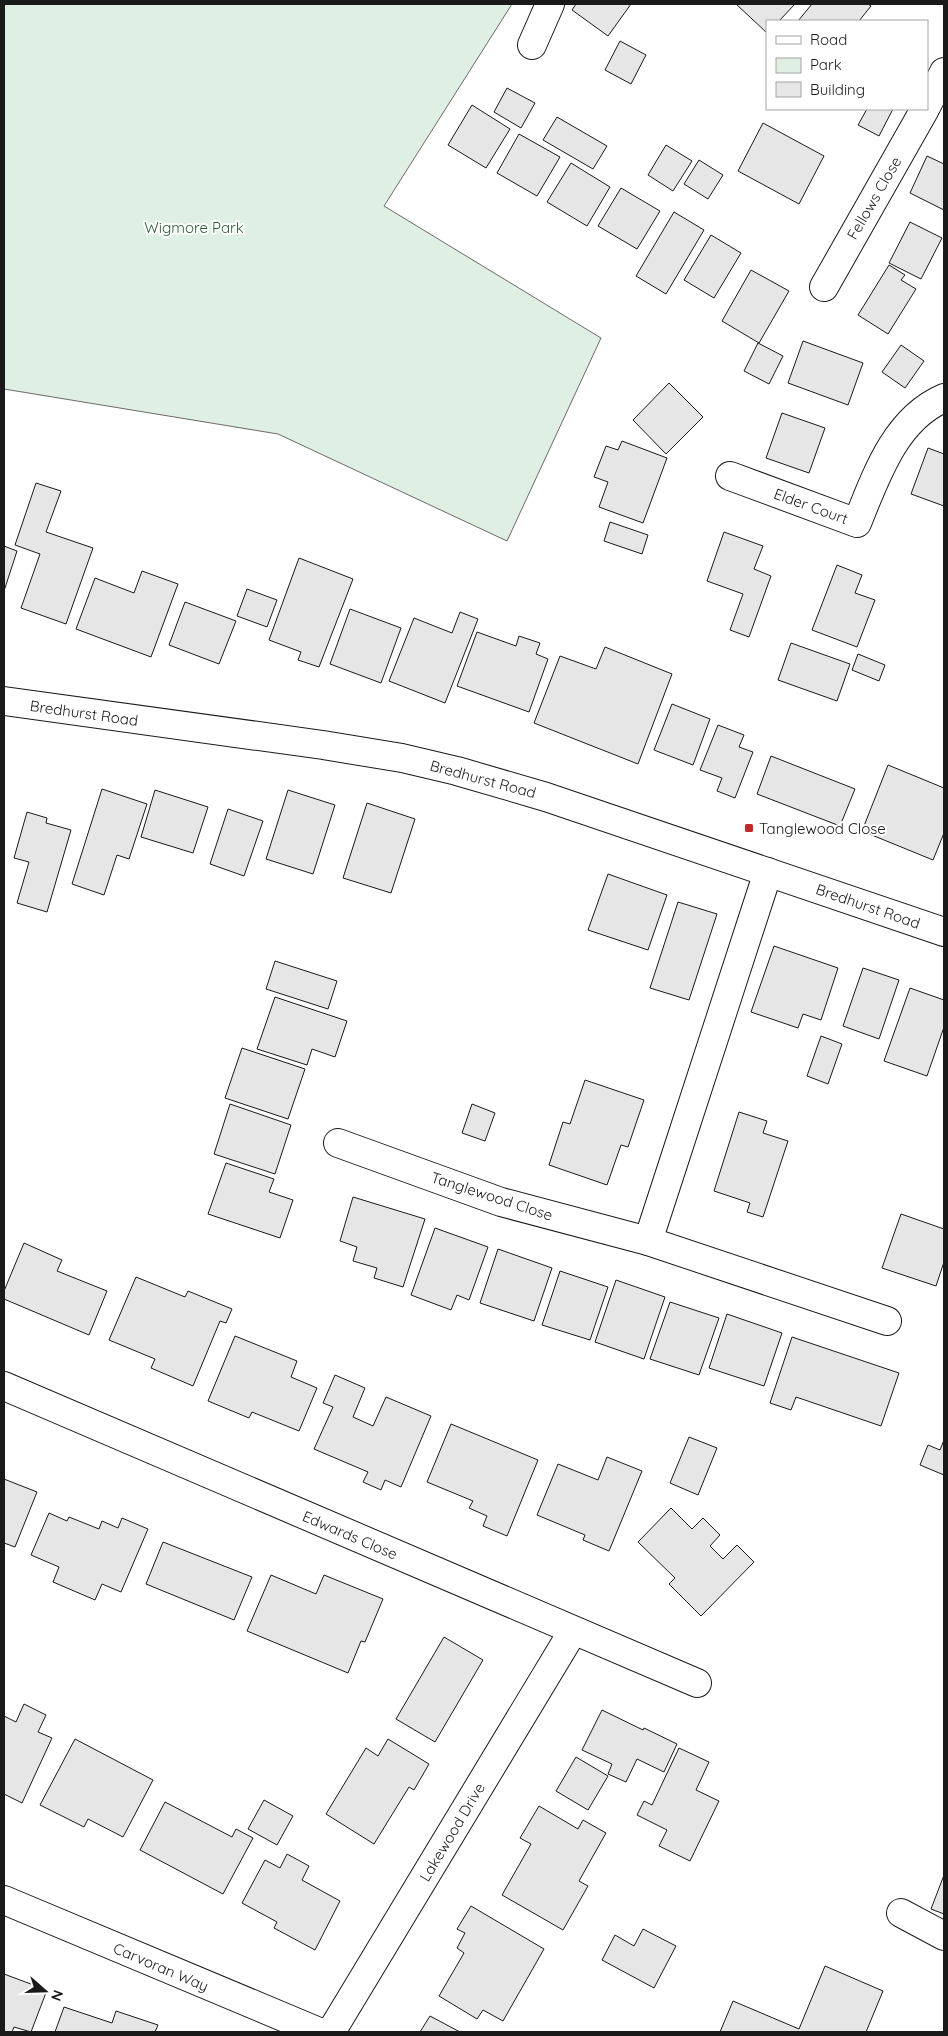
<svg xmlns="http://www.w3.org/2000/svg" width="948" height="2036" font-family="Quicksand,sans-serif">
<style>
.green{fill:#e0efe3;stroke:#6a6a6a}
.building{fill:#e6e6e6;stroke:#1a1a1a}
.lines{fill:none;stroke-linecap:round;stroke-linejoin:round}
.minor-casing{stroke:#1a1a1a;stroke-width:30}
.minor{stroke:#fff;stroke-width:28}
.poi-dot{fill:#c62828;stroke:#fff;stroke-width:2}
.labels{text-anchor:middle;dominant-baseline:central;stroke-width:4;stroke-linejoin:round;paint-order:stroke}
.street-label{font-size:15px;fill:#1a1a1a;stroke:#fff}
.park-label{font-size:15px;fill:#2b5a34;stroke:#fff}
.poi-label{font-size:15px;fill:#1a1a1a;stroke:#fff;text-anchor:start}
</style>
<rect width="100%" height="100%" fill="#fff"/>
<!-- green -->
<path class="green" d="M 4,4 L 512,4 L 384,206 L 601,338 L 507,541 L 278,434 L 4,389 Z"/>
<!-- building -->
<g class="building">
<path d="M 576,4 L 631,4 L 608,36 L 572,10 Z"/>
<path d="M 736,4 L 795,4 L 779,21 L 767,21 L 767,33 Z"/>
<path d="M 812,4 L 868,4 L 871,6 L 859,21 L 798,21 Z"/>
<path d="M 620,41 L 646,55 L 631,84 L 605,70 Z"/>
<path d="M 507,88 L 535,103 L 521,128 L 494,112 Z"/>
<path d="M 472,105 L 510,129 L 486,168 L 448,145 Z"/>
<path d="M 867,109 L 893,109 L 879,136 L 858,125 Z"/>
<path d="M 557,117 L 607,146 L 593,169 L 543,140 Z"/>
<path d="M 763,123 L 824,156 L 799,204 L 738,171 Z"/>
<path d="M 519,134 L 560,157 L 537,196 L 497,173 Z"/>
<path d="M 666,145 L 692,161 L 673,191 L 648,175 Z"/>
<path d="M 927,156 L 944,164 L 944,210 L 910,193 Z"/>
<path d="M 699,160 L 723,175 L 708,199 L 684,184 Z"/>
<path d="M 571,163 L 610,187 L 587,226 L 547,202 Z"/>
<path d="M 621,188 L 660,211 L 637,249 L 598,226 Z"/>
<path d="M 674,212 L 704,230 L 666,294 L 636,276 Z"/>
<path d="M 910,222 L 942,238 L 921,279 L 889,263 Z"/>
<path d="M 711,235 L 741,253 L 714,298 L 684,280 Z"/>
<path d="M 889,265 L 905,275 L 901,280 L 916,289 L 888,334 L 858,315 Z"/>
<path d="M 751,270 L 789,291 L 759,343 L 722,321 Z"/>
<path d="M 803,341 L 863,363 L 848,405 L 788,383 Z"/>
<path d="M 758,343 L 783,356 L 769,384 L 744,371 Z"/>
<path d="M 901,345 L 924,361 L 905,388 L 882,372 Z"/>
<path d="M 669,383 L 703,417 L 666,454 L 633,420 Z"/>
<path d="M 782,413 L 825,428 L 809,473 L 766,458 Z"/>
<path d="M 622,441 L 667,458 L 643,523 L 599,507 L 608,482 L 594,477 L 606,446 L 618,450 Z"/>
<path d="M 928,448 L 944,454 L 944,506 L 911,494 Z"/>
<path d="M 36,483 L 61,491 L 46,532 L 93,548 L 66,624 L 21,608 L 40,554 L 15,545 Z"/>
<path d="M 610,522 L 648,535 L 642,554 L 604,541 Z"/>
<path d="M 724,532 L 763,546 L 754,569 L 771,576 L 749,637 L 730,630 L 743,594 L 707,581 Z"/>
<path d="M 4,546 L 17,551 L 4,591 Z"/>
<path d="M 299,558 L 353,579 L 319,667 L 298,660 L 301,652 L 269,640 Z"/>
<path d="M 837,565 L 862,575 L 855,593 L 875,600 L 857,647 L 812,630 Z"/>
<path d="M 142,571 L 178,584 L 151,657 L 76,629 L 95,578 L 134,593 Z"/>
<path d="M 247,589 L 277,600 L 267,627 L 237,616 Z"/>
<path d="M 185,602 L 236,621 L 219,664 L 169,645 Z"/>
<path d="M 350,609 L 401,628 L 381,683 L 330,664 Z"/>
<path d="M 460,612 L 478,619 L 445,703 L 389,681 L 414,618 L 452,633 Z"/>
<path d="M 477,632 L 516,646 L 519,636 L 540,643 L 536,654 L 548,659 L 529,712 L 457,686 Z"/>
<path d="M 791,643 L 850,664 L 837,701 L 778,680 Z"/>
<path d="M 605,647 L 672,674 L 638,764 L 534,723 L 560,656 L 596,669 Z"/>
<path d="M 858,654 L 885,665 L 879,681 L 852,670 Z"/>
<path d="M 672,704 L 710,719 L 693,765 L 654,750 Z"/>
<path d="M 718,725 L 744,735 L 739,747 L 753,752 L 735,798 L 717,791 L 722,778 L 700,770 Z"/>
<path d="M 771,756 L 855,789 L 840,826 L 757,794 Z"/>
<path d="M 888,765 L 944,788 L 944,833 L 933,860 L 862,831 Z"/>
<path d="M 102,789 L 147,804 L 129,859 L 117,855 L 104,895 L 72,884 Z"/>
<path d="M 155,790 L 208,807 L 193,853 L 141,837 Z"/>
<path d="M 288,790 L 335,805 L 313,874 L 266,859 Z"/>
<path d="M 367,803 L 415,819 L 391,893 L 343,878 Z"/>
<path d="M 228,809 L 263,821 L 244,876 L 210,864 Z"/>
<path d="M 27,812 L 47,818 L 46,823 L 71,830 L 47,912 L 17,903 L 29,862 L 14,858 Z"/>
<path d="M 608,874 L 667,895 L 648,950 L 588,930 Z"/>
<path d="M 678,902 L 717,914 L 689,1000 L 650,988 Z"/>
<path d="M 774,946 L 838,968 L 821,1020 L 803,1014 L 798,1028 L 751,1012 Z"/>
<path d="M 275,961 L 337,981 L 328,1009 L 266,989 Z"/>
<path d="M 863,968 L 899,980 L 879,1039 L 843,1026 Z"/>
<path d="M 910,988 L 944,1000 L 944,1027 L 927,1076 L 884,1061 Z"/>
<path d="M 275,997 L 347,1021 L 335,1057 L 312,1049 L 307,1065 L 257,1049 Z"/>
<path d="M 821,1036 L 842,1044 L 828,1084 L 807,1076 Z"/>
<path d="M 242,1048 L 305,1069 L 288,1119 L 225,1098 Z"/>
<path d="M 585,1080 L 644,1100 L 628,1147 L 621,1145 L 607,1185 L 549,1165 L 563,1122 L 570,1124 Z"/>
<path d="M 230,1104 L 291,1125 L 275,1174 L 214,1154 Z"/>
<path d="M 472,1104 L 495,1113 L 485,1141 L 462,1133 Z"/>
<path d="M 739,1112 L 767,1121 L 763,1133 L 788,1141 L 763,1217 L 747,1212 L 750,1203 L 714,1191 Z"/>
<path d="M 226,1163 L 274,1179 L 269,1192 L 293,1200 L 280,1238 L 208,1214 Z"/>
<path d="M 353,1197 L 425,1219 L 403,1287 L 374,1278 L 377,1268 L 353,1261 L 357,1247 L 340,1241 Z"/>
<path d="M 901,1214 L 944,1229 L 944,1262 L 936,1286 L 882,1268 Z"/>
<path d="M 435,1228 L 488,1247 L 469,1300 L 457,1295 L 451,1310 L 411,1295 Z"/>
<path d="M 24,1243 L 62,1260 L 57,1271 L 107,1291 L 89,1335 L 4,1299 L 4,1291 Z"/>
<path d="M 498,1249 L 552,1268 L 534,1321 L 480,1303 Z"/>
<path d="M 560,1271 L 608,1287 L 590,1340 L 542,1325 Z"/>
<path d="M 136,1277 L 185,1297 L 188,1291 L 232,1309 L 226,1323 L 220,1321 L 193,1386 L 151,1368 L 155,1359 L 109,1340 Z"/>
<path d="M 616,1280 L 665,1297 L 644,1359 L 595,1342 Z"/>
<path d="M 670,1302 L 719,1318 L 699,1375 L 650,1359 Z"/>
<path d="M 727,1314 L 782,1333 L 764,1386 L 709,1368 Z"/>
<path d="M 235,1336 L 297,1361 L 291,1377 L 317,1388 L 299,1431 L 252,1412 L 249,1418 L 208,1401 Z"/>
<path d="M 792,1337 L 899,1373 L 881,1426 L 796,1397 L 791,1410 L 770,1403 Z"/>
<path d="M 335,1375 L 365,1388 L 353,1417 L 373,1426 L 386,1397 L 431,1416 L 401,1487 L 385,1480 L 381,1490 L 363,1482 L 368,1472 L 314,1449 L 333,1407 L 323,1403 Z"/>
<path d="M 451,1424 L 538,1460 L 507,1536 L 483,1526 L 487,1516 L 469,1508 L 473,1501 L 427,1482 Z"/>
<path d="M 689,1437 L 717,1448 L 698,1495 L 670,1483 Z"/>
<path d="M 944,1440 L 944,1475 L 920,1465 L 928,1445 L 940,1450 Z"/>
<path d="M 607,1457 L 642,1471 L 609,1551 L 583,1540 L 585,1535 L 537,1515 L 558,1464 L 598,1480 Z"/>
<path d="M 4,1479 L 37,1492 L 15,1547 L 4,1543 Z"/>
<path d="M 671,1508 L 692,1529 L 703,1518 L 720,1535 L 710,1546 L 723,1559 L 737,1545 L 754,1562 L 701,1616 L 669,1584 L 675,1578 L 638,1542 Z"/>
<path d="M 49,1513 L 67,1521 L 69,1517 L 99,1529 L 102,1521 L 118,1528 L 122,1518 L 148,1529 L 121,1592 L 102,1584 L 95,1600 L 53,1582 L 59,1567 L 31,1555 Z"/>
<path d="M 163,1542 L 252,1577 L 234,1620 L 146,1584 Z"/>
<path d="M 271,1575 L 316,1594 L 324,1575 L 383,1599 L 365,1642 L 361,1641 L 348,1673 L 247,1631 Z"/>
<path d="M 444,1637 L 483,1660 L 435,1742 L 396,1719 Z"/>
<path d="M 24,1704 L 46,1715 L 38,1732 L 52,1738 L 22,1803 L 4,1794 L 4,1716 L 16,1722 Z"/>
<path d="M 602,1710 L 643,1730 L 644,1728 L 677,1744 L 664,1772 L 637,1759 L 626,1782 L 608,1774 L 612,1764 L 582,1750 Z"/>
<path d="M 75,1739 L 153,1780 L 123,1837 L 88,1819 L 84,1827 L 40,1805 Z"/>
<path d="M 388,1739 L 429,1764 L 414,1790 L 409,1787 L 374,1844 L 326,1814 L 366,1748 L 378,1756 Z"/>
<path d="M 679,1748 L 709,1762 L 696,1790 L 719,1801 L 690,1861 L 659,1846 L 667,1830 L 637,1815 L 644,1801 L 652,1805 Z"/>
<path d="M 576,1757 L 608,1776 L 588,1810 L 556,1791 Z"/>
<path d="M 264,1800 L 293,1816 L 277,1845 L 248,1829 Z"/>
<path d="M 165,1802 L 232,1837 L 236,1829 L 253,1838 L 223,1894 L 140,1850 Z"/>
<path d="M 539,1806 L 578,1829 L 583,1820 L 606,1833 L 579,1881 L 588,1886 L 563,1930 L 502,1895 L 531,1844 L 520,1838 Z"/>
<path d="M 287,1854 L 309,1866 L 302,1880 L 340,1901 L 315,1950 L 274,1928 L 277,1922 L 242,1903 L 265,1860 L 280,1868 Z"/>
<path d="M 944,1875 L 944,1914 L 931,1909 Z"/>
<path d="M 471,1906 L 544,1949 L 503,2021 L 483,2010 L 477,2019 L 439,1996 L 464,1953 L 457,1948 L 465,1933 L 457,1929 Z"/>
<path d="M 643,1929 L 676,1946 L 654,1988 L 602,1960 L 615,1935 L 634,1946 Z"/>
<path d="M 825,1966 L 883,1991 L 866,2032 L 720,2032 L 733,2001 L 799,2029 Z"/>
<path d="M 4,1974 L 47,1990 L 31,2032 L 14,2027 L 12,2032 L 4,2032 Z"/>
<path d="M 64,2007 L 112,2023 L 116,2011 L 158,2025 L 155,2032 L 55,2032 Z"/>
<path d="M 430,2016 L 460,2032 L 420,2032 Z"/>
</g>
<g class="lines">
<!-- minor casing -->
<g class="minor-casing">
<g id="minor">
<path d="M 532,45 L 550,4"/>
<path d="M 927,105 L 944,72"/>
<path d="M 824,287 L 925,109"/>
<path d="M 730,476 L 857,523 C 876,476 895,419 944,398"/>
<path d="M 4,701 L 323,745 L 402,758 L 457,771 L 546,797 L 944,932"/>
<path d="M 768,872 L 648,1241 L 887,1321"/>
<path d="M 338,1143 L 501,1202 L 648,1241"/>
<path d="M 4,1386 L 697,1683"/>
<path d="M 4,1900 L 319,2032"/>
<path d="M 901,1913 L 944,1936"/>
<path d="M 331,2032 L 573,1631"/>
</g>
</g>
<!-- minor -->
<use href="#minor" class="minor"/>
</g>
<!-- markers -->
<rect class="poi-dot" x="744" y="823" width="10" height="10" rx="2.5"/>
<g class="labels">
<!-- street labels -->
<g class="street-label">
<text transform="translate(874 198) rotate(-60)">Fellows Close</text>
<text transform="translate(811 506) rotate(20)">Elder Court</text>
<text transform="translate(84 713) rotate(8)">Bredhurst Road</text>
<text transform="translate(483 779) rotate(15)">Bredhurst Road</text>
<text transform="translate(868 906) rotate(19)">Bredhurst Road</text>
<text transform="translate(492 1196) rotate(18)">Tanglewood Close</text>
<text transform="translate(350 1535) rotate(23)">Edwards Close</text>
<text transform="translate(452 1832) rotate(-59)">Lakewood Drive</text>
<text transform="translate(161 1967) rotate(23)">Carvoran Way</text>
</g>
<!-- park labels -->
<g class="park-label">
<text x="194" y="227">Wigmore Park</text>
</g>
<!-- poi labels -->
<g class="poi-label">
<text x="759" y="828">Tanglewood Close</text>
</g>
</g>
<!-- border -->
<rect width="948" height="2036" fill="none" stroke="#1a1a1a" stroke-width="10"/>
<!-- legend -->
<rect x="766" y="20" width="162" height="90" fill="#ffffff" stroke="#a3a3a3"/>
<rect x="776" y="36" width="25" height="8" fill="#ffffff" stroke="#a3a3a3"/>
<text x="810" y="45" font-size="15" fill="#1a1a1a">Road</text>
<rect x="776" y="58" width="25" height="15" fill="#e0efe3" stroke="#a3a3a3"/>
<text x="810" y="70" font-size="15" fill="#1a1a1a">Park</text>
<rect x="776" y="82" width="25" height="15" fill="#e6e6e6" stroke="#a3a3a3"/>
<text x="810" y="95" font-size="15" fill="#1a1a1a">Building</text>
<!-- north arrow -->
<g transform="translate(45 1991) rotate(110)" stroke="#ffffff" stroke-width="4" paint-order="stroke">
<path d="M0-4L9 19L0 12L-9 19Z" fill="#1a1a1a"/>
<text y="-8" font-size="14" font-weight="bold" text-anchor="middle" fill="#1a1a1a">N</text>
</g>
</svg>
